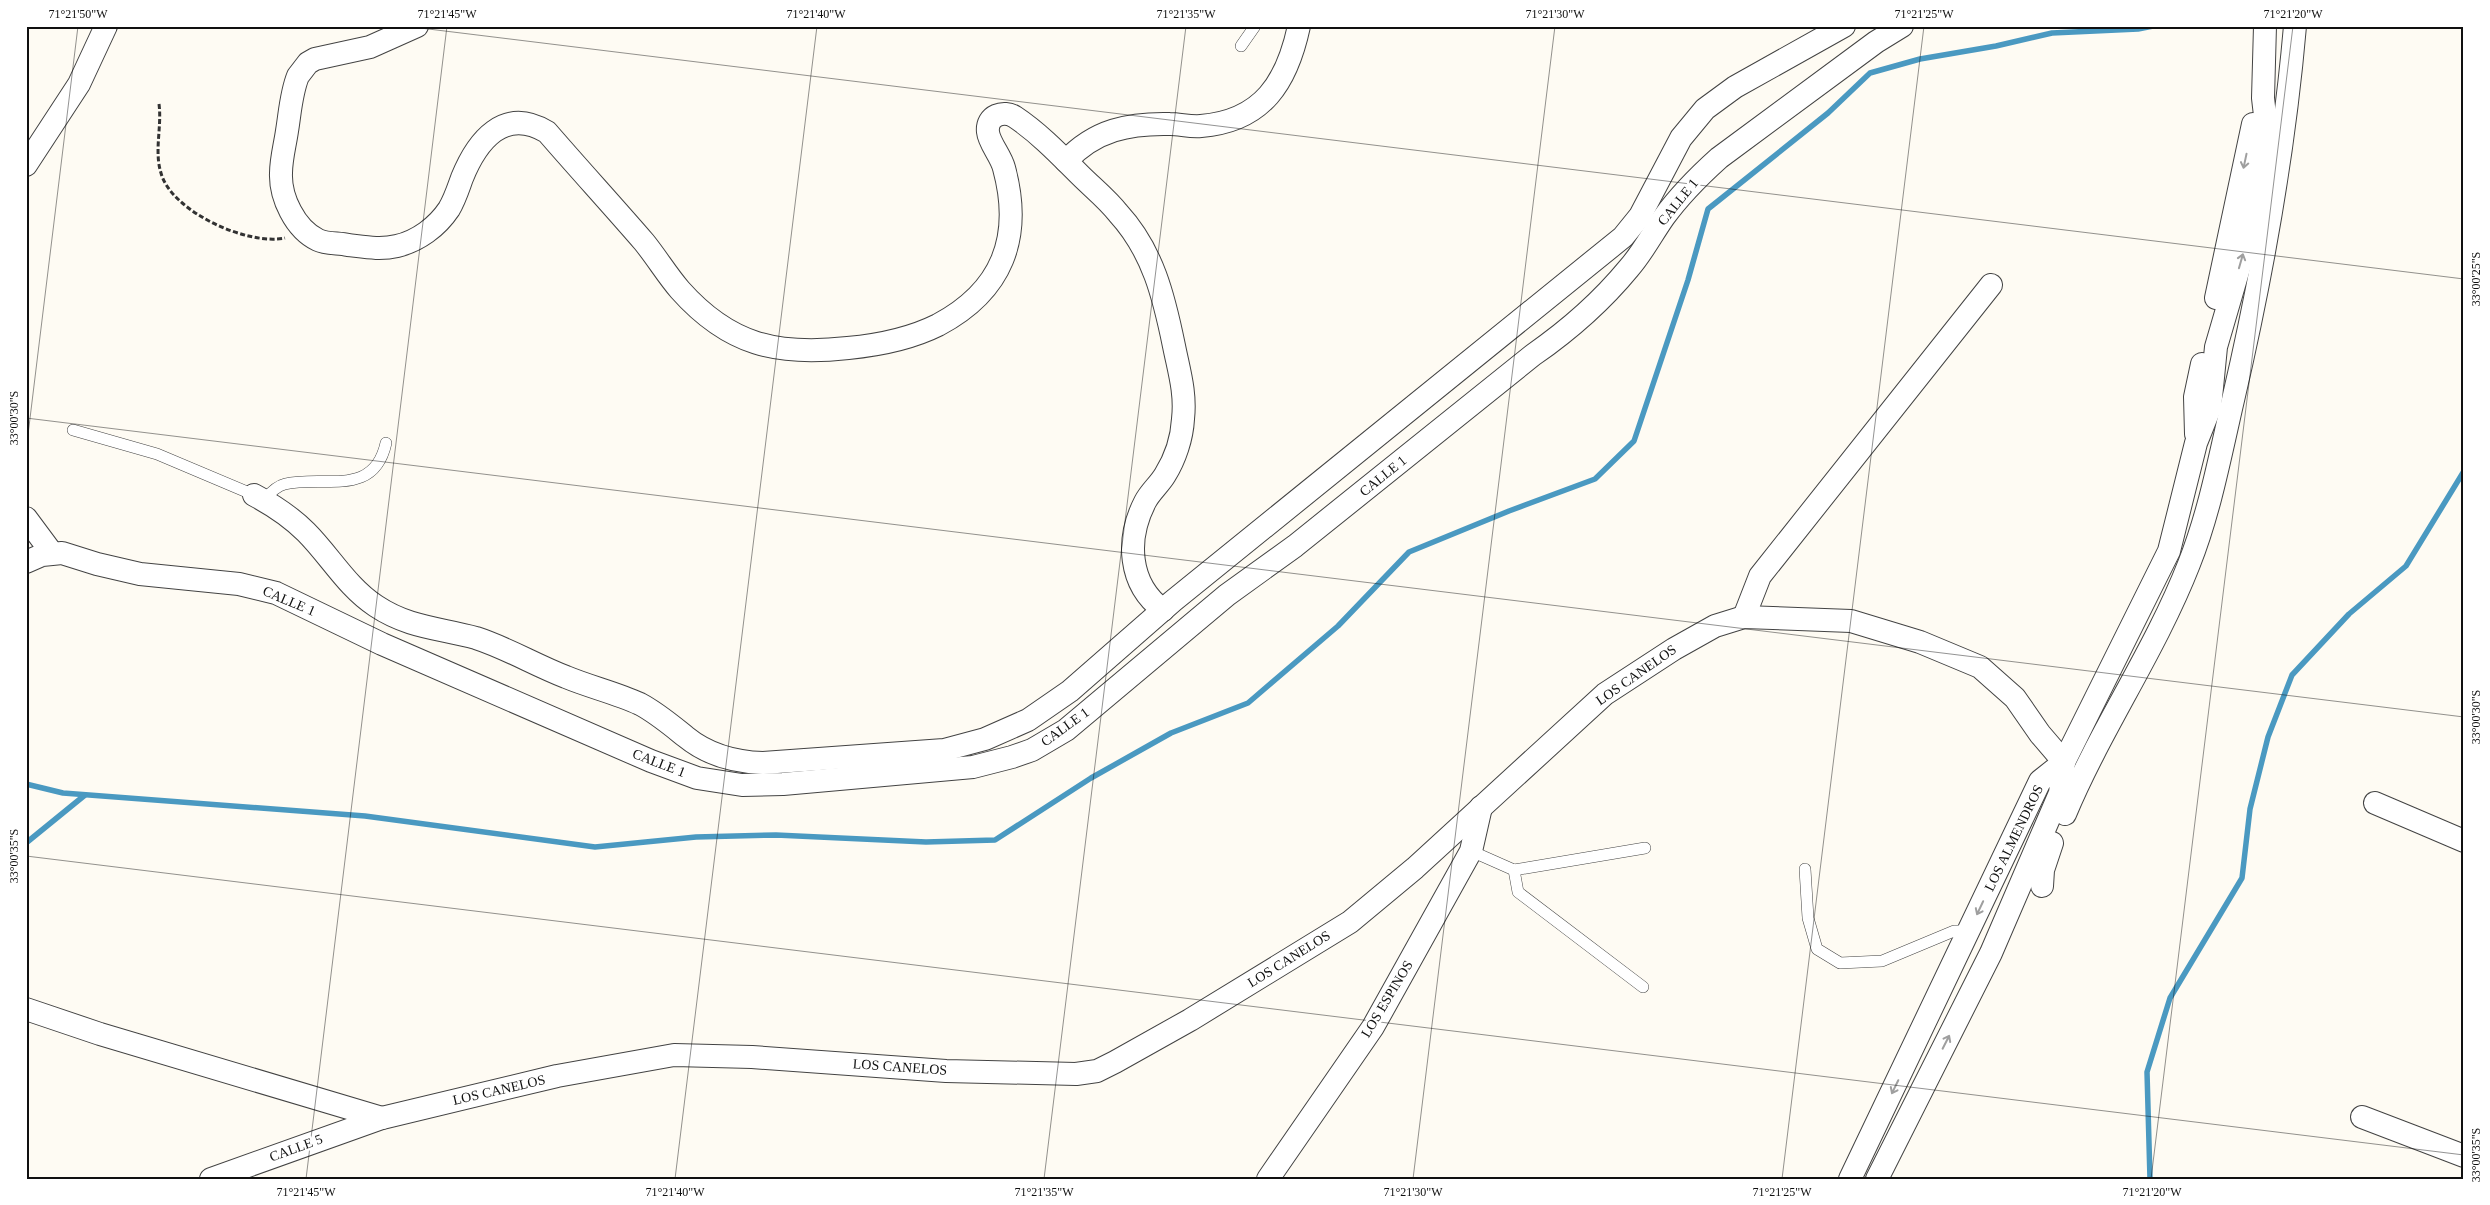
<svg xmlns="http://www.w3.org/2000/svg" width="2490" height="1205" font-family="'Times New Roman',serif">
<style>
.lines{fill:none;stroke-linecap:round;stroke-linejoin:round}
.stream{stroke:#4a99c1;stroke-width:5.5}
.service-casing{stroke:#434343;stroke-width:12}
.minor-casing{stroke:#434343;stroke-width:24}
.path{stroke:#323232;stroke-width:3;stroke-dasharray:5 2.5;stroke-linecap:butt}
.service{stroke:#fff;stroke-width:11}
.minor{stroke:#fff;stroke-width:22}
.oneway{stroke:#9f9f9f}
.ticks{fill:none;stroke:#101010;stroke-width:1;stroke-opacity:0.45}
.labels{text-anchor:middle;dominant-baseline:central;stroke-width:5;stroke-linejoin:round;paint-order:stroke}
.street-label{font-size:14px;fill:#101010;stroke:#fff}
.neatline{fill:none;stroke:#101010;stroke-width:2}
.ticks-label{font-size:12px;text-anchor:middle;fill:#101010}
</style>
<rect width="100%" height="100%" fill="#fefbf3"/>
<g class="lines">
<!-- stream -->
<g class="stream">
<path d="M 26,784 L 63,793 L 365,816 L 595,847 L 696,837 L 776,835 L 926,842 L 995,840 L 1091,778 L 1171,733 L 1248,703 L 1338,626 L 1409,552 L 1509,511 L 1595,479 L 1634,441 L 1688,280 L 1708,209 L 1828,113 L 1870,73 L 1920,59 L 1996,46 L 2052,33 L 2138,29 L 2153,26"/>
<path d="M 26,843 L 85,795"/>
<path d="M 2150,1179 L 2147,1072 L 2170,998 L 2242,878 L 2250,809 L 2268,737 L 2292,675 L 2349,614 L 2406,566 L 2464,471"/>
</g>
<!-- service casing -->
<g class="service-casing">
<g id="service">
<path d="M 1241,46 L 1255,26"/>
<path d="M 73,430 L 157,454 L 254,495"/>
<path d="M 264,500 C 269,494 276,486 285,484 C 324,475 374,498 386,443"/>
<path d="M 1471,851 L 1514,870 L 1645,848"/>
<path d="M 1805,869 L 1808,918 L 1817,949 L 1840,963 L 1882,961 L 1954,931 L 1970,931"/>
<path d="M 1514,870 L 1518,892 L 1643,987"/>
</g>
</g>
<!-- minor casing -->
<g class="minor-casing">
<g id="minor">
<path d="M 417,26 L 370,47 L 315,59 L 308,63 L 298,76 C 291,93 290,113 287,131 C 285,145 281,159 281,173 C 280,197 295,229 318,240 C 326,244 339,243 348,245 C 365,247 380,250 397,246 C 418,241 437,227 449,209 C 455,199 458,189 462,178 C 477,141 504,106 547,132 C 579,169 612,205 644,242 C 657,258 667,275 680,290 C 729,345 777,356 848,348 C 880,345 910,339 938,325 C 1002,291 1023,238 1004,168 C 1001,156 989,143 988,132 C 986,115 1004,110 1015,117 C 1039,133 1060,155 1080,175 C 1093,188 1107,199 1118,213 C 1153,251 1164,297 1174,346 C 1179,371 1186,393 1183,419 C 1182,438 1175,459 1165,475 C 1159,485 1150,492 1145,502 C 1126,539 1128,584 1163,610"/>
<path d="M 1066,161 C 1095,130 1129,123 1170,124 C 1180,124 1190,127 1201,126 C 1263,121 1287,82 1299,26"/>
<path d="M 26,165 L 79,84 L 106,26"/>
<path d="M 2216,298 L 2253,124"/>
<path d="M 2196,434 L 2195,397 L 2202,364"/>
<path d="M 254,495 C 273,505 291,517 306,532 C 330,556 347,587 376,606 C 409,628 440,628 476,638 C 507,648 535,665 566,677 C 590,687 616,693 640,704 C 657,713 671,725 686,737 C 708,755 735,762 763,763 L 944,750 L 985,739 L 1028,720 L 1070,691 L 1173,601 L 1623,237 L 1640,216 L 1681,138 L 1705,109 L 1735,87 L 1844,26"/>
<path d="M 26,518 L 52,553"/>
<path d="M 26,562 L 42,555 L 62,553 L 97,564 L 140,574 L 239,584 L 276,593 L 382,644 L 651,761 L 697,778 L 742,785 L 783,784 L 973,767 L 1012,757 L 1032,750 L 1066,730 L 1227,595 L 1295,546 L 1533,355 C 1569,330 1601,302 1629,268 C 1643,252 1652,234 1664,217 C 1680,195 1699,176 1719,158 L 1876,42 L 1902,26"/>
<path d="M 1744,617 L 1760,576 L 1991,285"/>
<path d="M 2375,803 L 2464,841"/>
<path d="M 2065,814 C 2101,728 2155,651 2189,564 C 2210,511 2220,456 2233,400 C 2262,276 2284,153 2295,26"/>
<path d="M 2042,886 L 2043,870 L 2052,843"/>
<path d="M 26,1009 L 100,1034 L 382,1118"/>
<path d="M 2362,1117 L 2464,1156"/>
<path d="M 211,1179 L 382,1118 L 557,1076 L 674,1055 L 752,1057 L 946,1071 L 1076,1074 L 1097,1071 L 1115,1062 L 1190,1020 L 1350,922 L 1415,868 L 1605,694 L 1674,649 L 1715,626 L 1744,617 L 1851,621 L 1920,642 L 1980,667 L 2015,698 L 2040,734 L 2064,762"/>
<path d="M 1268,1179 L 1373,1027 L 1471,851 L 1481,807"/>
<path d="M 1850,1179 L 2040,781 L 2064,762"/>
<path d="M 1877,1179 L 1991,953 L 2060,793 L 2064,762 L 2169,551 L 2196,443 L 2210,408 L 2216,347 L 2253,220 L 2266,124 L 2263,98 L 2265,26"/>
</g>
</g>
<!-- path -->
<path class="path" d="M 159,104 C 162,127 154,151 161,173 C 171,211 247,246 285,238"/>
<!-- service -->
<use href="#service" class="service"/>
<!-- minor -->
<use href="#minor" class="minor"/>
</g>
<!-- one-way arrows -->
<defs><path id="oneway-shaft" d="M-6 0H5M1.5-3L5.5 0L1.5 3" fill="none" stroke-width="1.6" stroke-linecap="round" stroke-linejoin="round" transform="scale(1.25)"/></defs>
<g class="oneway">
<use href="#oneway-shaft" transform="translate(2245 161) rotate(102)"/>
<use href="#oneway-shaft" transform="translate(2241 261) rotate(-74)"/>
<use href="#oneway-shaft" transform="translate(1980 908) rotate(115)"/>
<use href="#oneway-shaft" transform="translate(1946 1042) rotate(-63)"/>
<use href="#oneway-shaft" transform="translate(1895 1087) rotate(116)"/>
</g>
<!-- ticks -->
<path class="ticks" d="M 404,26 L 2464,279M 26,418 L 2464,717M 26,451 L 78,26M 26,856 L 2464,1155M 306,1179 L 447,26M 675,1179 L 817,26M 1044,1179 L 1186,26M 1413,1179 L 1555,26M 1782,1179 L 1924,26M 2151,1179 L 2293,26"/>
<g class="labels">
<!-- street labels -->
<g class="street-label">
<text transform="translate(1678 202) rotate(-51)">CALLE 1</text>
<text transform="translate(1383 476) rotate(-39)">CALLE 1</text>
<text transform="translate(289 601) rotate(23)">CALLE 1</text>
<text transform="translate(1636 675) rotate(-35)">LOS CANELOS</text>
<text transform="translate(1065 727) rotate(-36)">CALLE 1</text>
<text transform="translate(659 763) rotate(21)">CALLE 1</text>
<text transform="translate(2014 838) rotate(-64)">LOS ALMENDROS</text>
<text transform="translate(1289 959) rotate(-32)">LOS CANELOS</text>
<text transform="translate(1387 999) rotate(-59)">LOS ESPINOS</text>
<text transform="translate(900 1067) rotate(4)">LOS CANELOS</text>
<text transform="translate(499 1090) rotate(-13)">LOS CANELOS</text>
<text transform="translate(296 1148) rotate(-20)">CALLE 5</text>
</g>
</g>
<!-- border -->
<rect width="2490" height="1205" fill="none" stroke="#ffffff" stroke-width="55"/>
<rect x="28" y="28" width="2434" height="1150" class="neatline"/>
<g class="ticks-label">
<text x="78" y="18">71°21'50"W</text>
<text x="447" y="18">71°21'45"W</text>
<text x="816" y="18">71°21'40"W</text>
<text x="1186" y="18">71°21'35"W</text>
<text x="1555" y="18">71°21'30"W</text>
<text x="1924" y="18">71°21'25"W</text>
<text x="2293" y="18">71°21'20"W</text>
<text transform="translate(2476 279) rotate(-90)" y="4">33°00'25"S</text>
<text transform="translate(14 418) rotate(-90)" y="4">33°00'30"S</text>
<text transform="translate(2476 717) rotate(-90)" y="4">33°00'30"S</text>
<text transform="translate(14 856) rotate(-90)" y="4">33°00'35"S</text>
<text transform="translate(2476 1155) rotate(-90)" y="4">33°00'35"S</text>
<text x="306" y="1196">71°21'45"W</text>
<text x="675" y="1196">71°21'40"W</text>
<text x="1044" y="1196">71°21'35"W</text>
<text x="1413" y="1196">71°21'30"W</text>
<text x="1782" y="1196">71°21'25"W</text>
<text x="2152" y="1196">71°21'20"W</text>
</g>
</svg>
